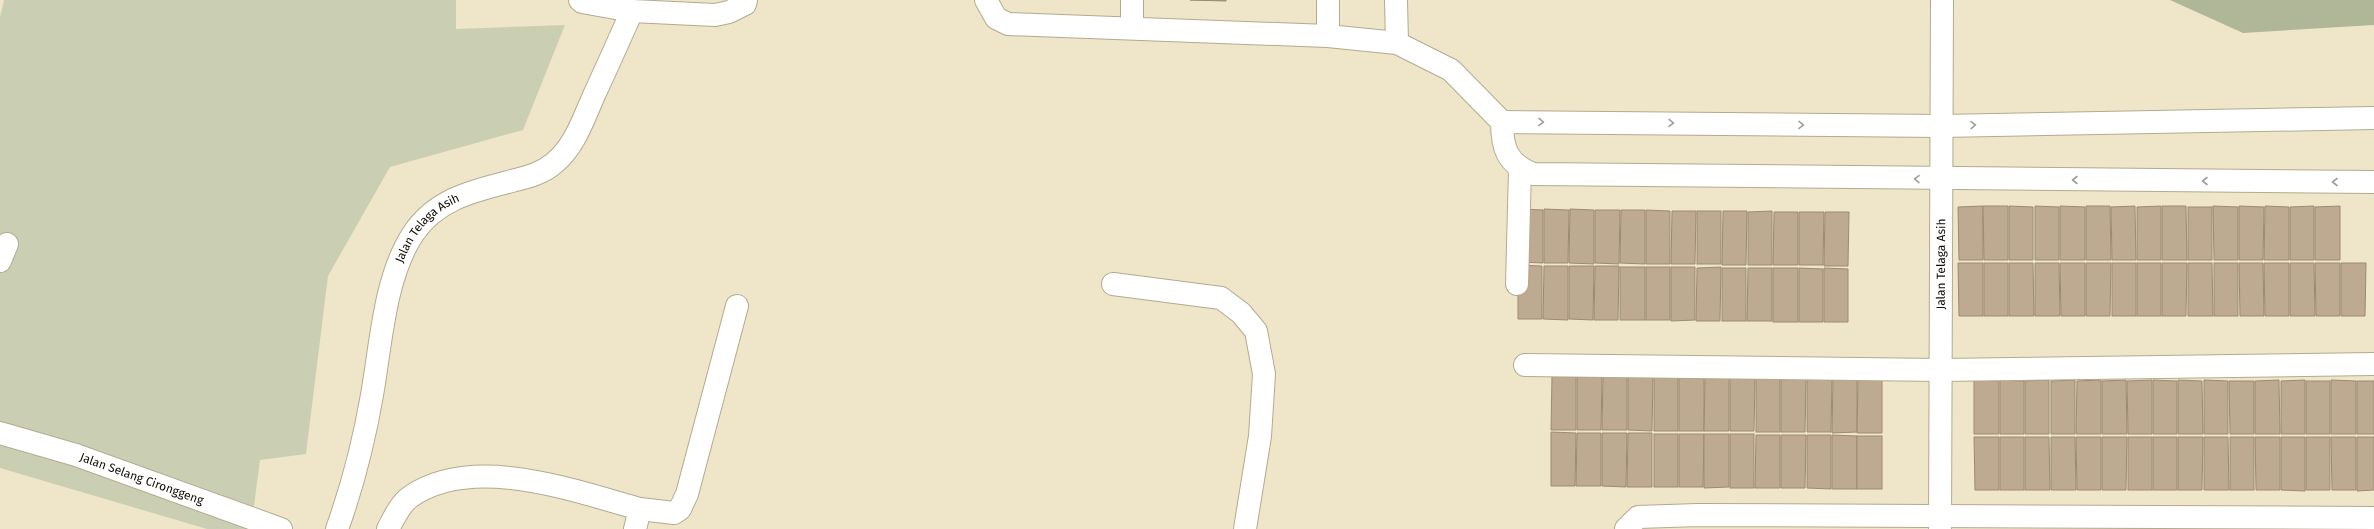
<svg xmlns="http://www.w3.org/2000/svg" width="2374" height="529" font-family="'Fira Sans',sans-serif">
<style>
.green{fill:#cacfb4}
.forest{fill:#b0b698}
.building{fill:#bdaa90;stroke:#9b8a72}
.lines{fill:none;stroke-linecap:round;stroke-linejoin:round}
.minor-casing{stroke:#b3aa8e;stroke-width:24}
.tertiary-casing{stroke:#b3aa8e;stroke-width:24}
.minor{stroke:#fff;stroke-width:22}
.tertiary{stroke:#fff;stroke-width:22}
.oneway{stroke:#9f9e9b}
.labels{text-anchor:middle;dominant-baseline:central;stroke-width:3;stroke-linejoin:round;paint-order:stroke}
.street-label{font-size:12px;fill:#100c04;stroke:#fff}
</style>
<rect width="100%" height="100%" fill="#efe6c9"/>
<!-- green -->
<path class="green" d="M 4,0 L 456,0 L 456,29 L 565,25 L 523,130 L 390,167 L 328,276 L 306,454 L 260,460 L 251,529 L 207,529 L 0,468 L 0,17 Z"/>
<!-- forest -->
<path class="forest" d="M 2170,0 L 2374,0 L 2374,25 L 2243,33 Z"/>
<!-- building -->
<g class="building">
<path d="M 1190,0 L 1226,0 L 1226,1 Z"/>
<path d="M 1983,206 L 1983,260 L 1959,260 L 1958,207 Z"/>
<path d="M 1983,206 L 2008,206 L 2008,260 L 1984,260 Z"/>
<path d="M 2009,206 L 2033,207 L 2033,260 L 2009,260 Z"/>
<path d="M 2035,206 L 2059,207 L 2059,260 L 2035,260 Z"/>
<path d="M 2060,206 L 2085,207 L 2085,260 L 2060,260 Z"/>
<path d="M 2086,206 L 2110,206 L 2111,260 L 2086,260 Z"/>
<path d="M 2135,206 L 2136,260 L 2112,260 L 2111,207 Z"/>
<path d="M 2161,206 L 2161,260 L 2137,260 L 2137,207 Z"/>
<path d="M 2162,206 L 2186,206 L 2187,260 L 2162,260 Z"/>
<path d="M 2213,206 L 2238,207 L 2238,260 L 2214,260 Z"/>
<path d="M 2239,206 L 2264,207 L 2263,260 L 2239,260 Z"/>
<path d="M 2265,206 L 2289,207 L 2289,260 L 2264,260 Z"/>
<path d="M 2314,206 L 2314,260 L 2290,260 L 2290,207 Z"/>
<path d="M 2340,206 L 2340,260 L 2315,260 L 2315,207 Z"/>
<rect x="2188" y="207" width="24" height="53"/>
<path d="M 1519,209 L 1543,210 L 1543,263 L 1518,262 Z"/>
<path d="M 1544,209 L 1569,210 L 1568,263 L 1544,263 Z"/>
<path d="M 1570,209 L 1594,210 L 1594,264 L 1569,263 Z"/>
<path d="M 1595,210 L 1620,210 L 1619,264 L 1595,263 Z"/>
<path d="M 1621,210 L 1645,210 L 1645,264 L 1620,263 Z"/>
<path d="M 1646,210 L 1670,211 L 1670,264 L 1646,264 Z"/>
<path d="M 1672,211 L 1696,211 L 1695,264 L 1671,264 Z"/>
<rect x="1697" y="211" width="24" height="53"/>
<path d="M 1723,211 L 1747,211 L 1746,265 L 1722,265 Z"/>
<path d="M 1772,211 L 1772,265 L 1748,265 L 1748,212 Z"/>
<path d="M 1774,212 L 1798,212 L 1798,265 L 1773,265 Z"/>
<path d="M 1799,212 L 1824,212 L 1823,265 L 1799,265 Z"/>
<path d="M 1825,212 L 1849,212 L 1848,266 L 1824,266 Z"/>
<path d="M 1958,263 L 1983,263 L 1983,316 L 1959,316 Z"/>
<rect x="1984" y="263" width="24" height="53"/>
<path d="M 2009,263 L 2033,263 L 2034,316 L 2009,316 Z"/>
<path d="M 2035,263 L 2059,263 L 2060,316 L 2035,316 Z"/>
<path d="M 2060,263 L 2085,263 L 2085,316 L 2061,316 Z"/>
<path d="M 2086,263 L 2111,263 L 2110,316 L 2086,316 Z"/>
<rect x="2112" y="263" width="24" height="53"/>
<rect x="2137" y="263" width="24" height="53"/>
<path d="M 2162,263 L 2187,263 L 2186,316 L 2162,316 Z"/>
<path d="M 2188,263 L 2212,263 L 2213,316 L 2188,316 Z"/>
<rect x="2214" y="263" width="24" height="53"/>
<path d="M 2239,263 L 2263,263 L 2264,316 L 2240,316 Z"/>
<path d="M 2264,263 L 2289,263 L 2289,316 L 2265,316 Z"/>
<path d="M 2290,263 L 2314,263 L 2315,316 L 2290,316 Z"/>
<path d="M 2315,263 L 2340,263 L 2340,316 L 2316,316 Z"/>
<path d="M 2341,263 L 2366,263 L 2365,316 L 2341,316 Z"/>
<path d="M 1518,265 L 1542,266 L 1542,319 L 1518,319 Z"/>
<path d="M 1544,266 L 1568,266 L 1568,320 L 1543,319 Z"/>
<path d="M 1569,266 L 1594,266 L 1593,320 L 1569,319 Z"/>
<path d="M 1595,266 L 1619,266 L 1618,320 L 1594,320 Z"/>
<rect x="1620" y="267" width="25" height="53"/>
<rect x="1646" y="267" width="24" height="53"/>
<path d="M 1671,267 L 1695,267 L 1695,320 L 1671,321 Z"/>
<path d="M 1721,267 L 1720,321 L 1696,321 L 1697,268 Z"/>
<rect x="1722" y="268" width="24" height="53"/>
<path d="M 1748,268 L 1772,268 L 1772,321 L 1747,321 Z"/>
<rect x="1773" y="268" width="25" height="54"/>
<path d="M 1799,268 L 1823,269 L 1823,322 L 1799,322 Z"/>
<path d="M 1824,268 L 1848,269 L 1848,322 L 1824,322 Z"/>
<path d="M 1552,376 L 1576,377 L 1576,430 L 1551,430 Z"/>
<path d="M 1577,376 L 1602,377 L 1601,430 L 1577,430 Z"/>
<path d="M 1603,376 L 1627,377 L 1627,430 L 1602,430 Z"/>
<path d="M 1628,377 L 1653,377 L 1652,431 L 1628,430 Z"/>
<rect x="1654" y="377" width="24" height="54"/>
<rect x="1679" y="377" width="25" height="54"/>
<path d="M 1705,378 L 1729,378 L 1729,431 L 1704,431 Z"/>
<path d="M 1730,378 L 1755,378 L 1754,431 L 1730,431 Z"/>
<rect x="1756" y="378" width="24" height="54"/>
<path d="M 1806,378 L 1805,432 L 1781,432 L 1781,379 Z"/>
<path d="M 1807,379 L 1832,379 L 1831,432 L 1807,432 Z"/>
<path d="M 1833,379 L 1857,379 L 1857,432 L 1832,433 Z"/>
<path d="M 1858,379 L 1882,379 L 1882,433 L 1857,433 Z"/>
<path d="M 1974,380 L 1999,381 L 1999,434 L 1974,434 Z"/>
<path d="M 2000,380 L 2024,381 L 2024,434 L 2000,434 Z"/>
<path d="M 2049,380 L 2049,434 L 2025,434 L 2025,381 Z"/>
<path d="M 2075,380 L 2075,434 L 2051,434 L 2051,381 Z"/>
<path d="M 2101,380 L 2101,434 L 2076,434 L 2077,381 Z"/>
<path d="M 2126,380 L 2127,434 L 2102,434 L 2102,381 Z"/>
<path d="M 2152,380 L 2152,434 L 2128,434 L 2127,381 Z"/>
<path d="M 2153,380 L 2177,381 L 2177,434 L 2153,434 Z"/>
<path d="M 2178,380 L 2202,381 L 2203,434 L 2178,434 Z"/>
<path d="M 2204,380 L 2228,381 L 2228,434 L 2204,434 Z"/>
<path d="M 2279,380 L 2280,434 L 2255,434 L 2255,381 Z"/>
<path d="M 2305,380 L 2305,434 L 2281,434 L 2281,381 Z"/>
<path d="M 2331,380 L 2356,381 L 2356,434 L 2331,434 Z"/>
<path d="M 2229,381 L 2254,381 L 2254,434 L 2230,434 Z"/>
<rect x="2306" y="381" width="24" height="53"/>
<rect x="2357" y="381" width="17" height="53"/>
<path d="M 1551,432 L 1576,433 L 1575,486 L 1551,486 Z"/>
<path d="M 1577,433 L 1601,433 L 1601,486 L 1576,486 Z"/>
<path d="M 1602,433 L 1627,433 L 1626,487 L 1602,486 Z"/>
<path d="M 1628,433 L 1652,433 L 1652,487 L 1627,487 Z"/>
<rect x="1654" y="434" width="24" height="53"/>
<path d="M 1679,434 L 1704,434 L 1703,487 L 1679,487 Z"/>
<path d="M 1704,434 L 1729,434 L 1729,487 L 1704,488 Z"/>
<rect x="1730" y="434" width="24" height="54"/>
<path d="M 1756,435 L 1780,435 L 1780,488 L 1755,488 Z"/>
<path d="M 1781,435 L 1806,435 L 1805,488 L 1781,488 Z"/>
<path d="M 1807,435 L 1831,435 L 1831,489 L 1807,488 Z"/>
<path d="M 1832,435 L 1857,436 L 1857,489 L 1832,489 Z"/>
<rect x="1857" y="436" width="25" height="53"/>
<path d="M 1974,437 L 1999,437 L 1999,490 L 1975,490 Z"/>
<rect x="2000" y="437" width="24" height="53"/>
<path d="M 2025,437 L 2049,437 L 2050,490 L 2025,490 Z"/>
<path d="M 2051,437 L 2075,437 L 2076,490 L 2051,490 Z"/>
<path d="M 2076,437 L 2101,437 L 2101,490 L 2077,490 Z"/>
<path d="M 2102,437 L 2127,437 L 2126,490 L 2102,490 Z"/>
<rect x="2128" y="437" width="24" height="53"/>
<rect x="2153" y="437" width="24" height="53"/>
<path d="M 2178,437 L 2203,437 L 2202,490 L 2178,490 Z"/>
<path d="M 2204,437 L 2228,437 L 2229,490 L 2204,490 Z"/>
<rect x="2230" y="437" width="24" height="53"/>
<path d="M 2255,437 L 2280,437 L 2280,490 L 2256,490 Z"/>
<path d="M 2281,437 L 2305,437 L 2305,491 L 2281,490 Z"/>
<rect x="2306" y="437" width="24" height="53"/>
<path d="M 2331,437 L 2356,437 L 2356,490 L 2332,490 Z"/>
<path d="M 2357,437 L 2374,437 L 2374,490 L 2357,491 Z"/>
</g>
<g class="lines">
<!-- minor casing -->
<g class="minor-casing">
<g id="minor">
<path d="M 580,0 L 582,2 L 632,11 L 715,15 L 729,12 L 745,4 L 746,0"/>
<path d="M 986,0 L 996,18 L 1008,24 L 1328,36 L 1397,43 L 1451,70 L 1502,122 C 1502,148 1507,164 1533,174 L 2374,182"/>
<path d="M 1132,0 L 1132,28"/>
<path d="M 1396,0 L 1397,43"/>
<path d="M 1328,36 L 1328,0"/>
<path d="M 1502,122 L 1941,126 L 2374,118"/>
<path d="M 0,261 L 7,244"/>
<path d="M 1113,284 L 1221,298 L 1241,313 L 1256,331 L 1264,374 L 1260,436 L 1245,529"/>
<path d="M 1517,284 L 1520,169"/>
<path d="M 1525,365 L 1940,370 L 2374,364"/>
<path id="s1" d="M 337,529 C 353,485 364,441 372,395 C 381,345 384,278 413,234 C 436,199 473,191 512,181 C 527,177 541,174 553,164 C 575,147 584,117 595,93 C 608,65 620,38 632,11"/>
<path d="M 388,529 C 394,518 400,504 410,497 C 473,453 574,491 640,509"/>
<path d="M 635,529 L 640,509 L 674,513 L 680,509 L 687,494 L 737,306"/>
<path d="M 1626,529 L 1638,517 L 1698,515 L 2374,518"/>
<path id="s2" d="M 1940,529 L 1942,0"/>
</g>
</g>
<!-- tertiary casing -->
<g class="tertiary-casing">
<g id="tertiary">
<path id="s3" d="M 0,433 L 76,455 L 281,529"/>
</g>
</g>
<!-- minor -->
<use href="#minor" class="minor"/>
<!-- tertiary -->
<use href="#tertiary" class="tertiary"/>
</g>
<!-- one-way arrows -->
<defs><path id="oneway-chevron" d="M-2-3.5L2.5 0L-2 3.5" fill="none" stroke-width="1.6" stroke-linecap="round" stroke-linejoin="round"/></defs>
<g class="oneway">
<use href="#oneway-chevron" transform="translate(1541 122) rotate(1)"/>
<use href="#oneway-chevron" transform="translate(1671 123) rotate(1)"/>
<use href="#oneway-chevron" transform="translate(1801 125) rotate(1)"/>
<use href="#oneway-chevron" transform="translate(1973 125) rotate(-1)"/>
<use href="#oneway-chevron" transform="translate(1917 179) rotate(-179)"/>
<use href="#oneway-chevron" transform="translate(2075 180) rotate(-180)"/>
<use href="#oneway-chevron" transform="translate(2205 181) rotate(-180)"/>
<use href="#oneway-chevron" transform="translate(2335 182) rotate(-180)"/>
</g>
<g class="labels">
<!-- street labels -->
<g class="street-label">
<text stroke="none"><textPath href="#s1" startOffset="320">Jalan Telaga Asih</textPath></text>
<text stroke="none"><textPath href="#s2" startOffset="265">Jalan Telaga Asih</textPath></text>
<text stroke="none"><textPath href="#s3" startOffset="149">Jalan Selang Cironggeng</textPath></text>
</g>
</g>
</svg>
